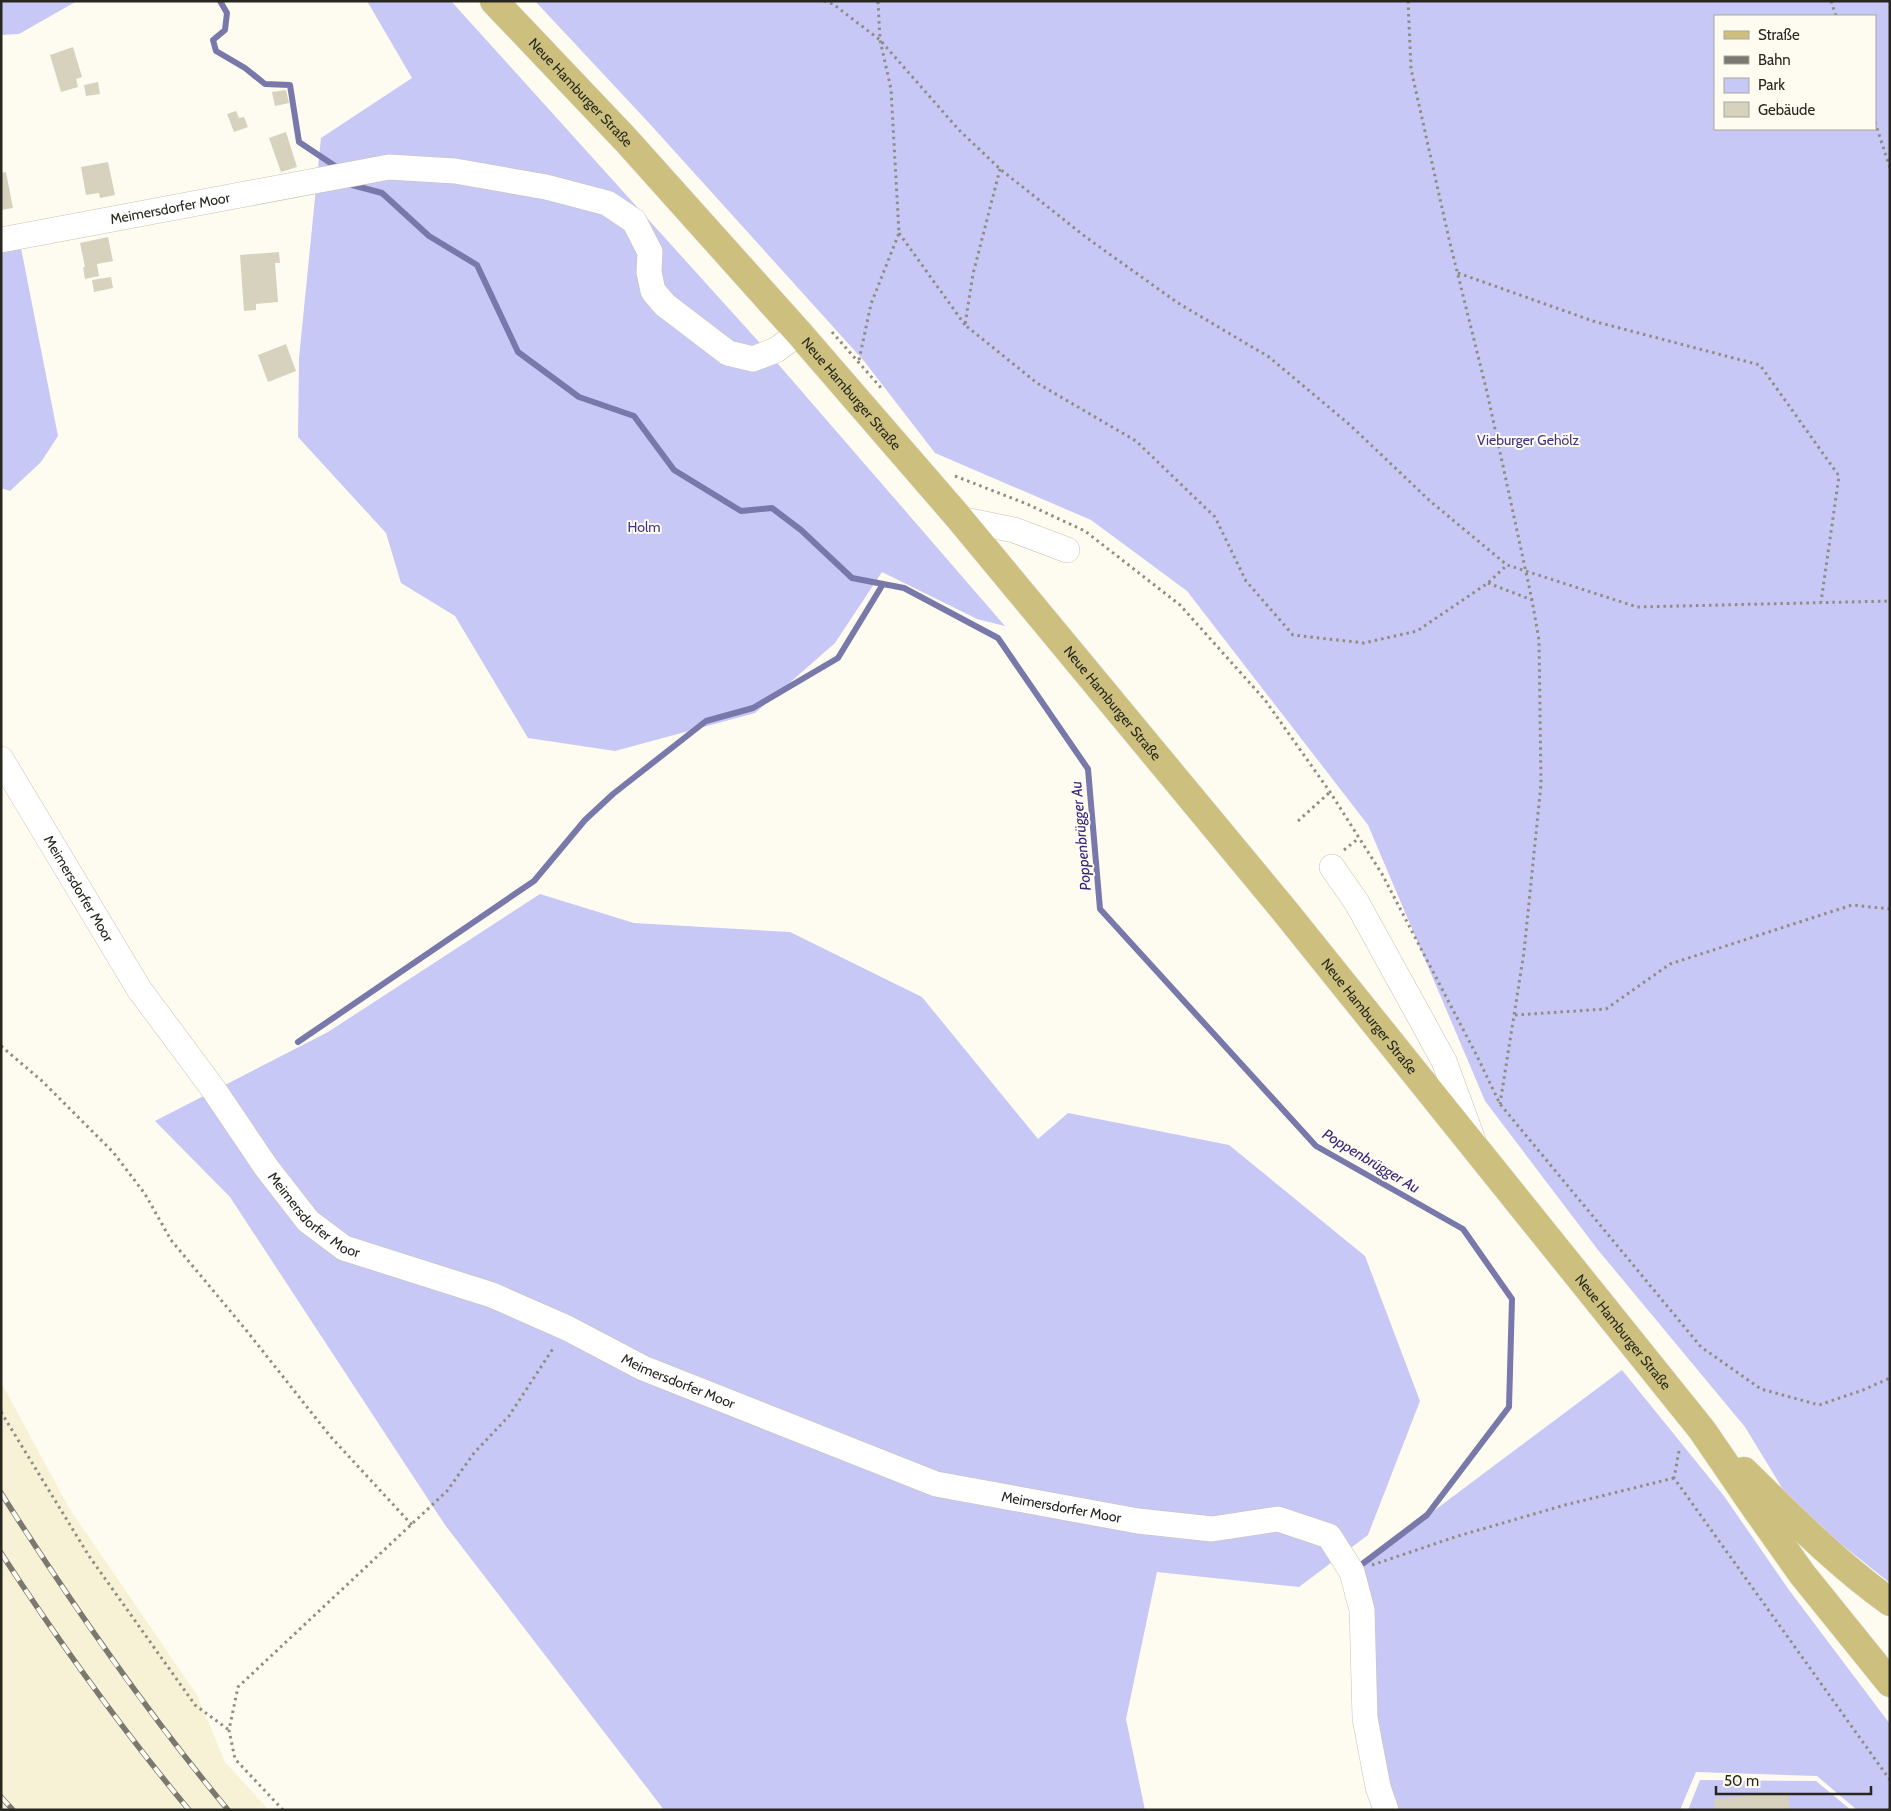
<svg xmlns="http://www.w3.org/2000/svg" width="1891" height="1811" font-family="Cabin,sans-serif">
<style>
.built{fill:#f7f1d5}
.green{fill:#c8c8f6;fill-rule:evenodd}
.lines{fill:none;stroke-linecap:round;stroke-linejoin:round}
.stream{stroke:#7978aa;stroke-width:6}
.building{fill:#d6d2be}
.minor-casing{stroke:#c7c3b0;stroke-width:26}
.major-casing{stroke:#dddcdb;stroke-width:29}
.path{stroke:#8f8d83;stroke-width:3;stroke-dasharray:2.5 4;stroke-linecap:butt}
.minor{stroke:#fff;stroke-width:25}
.major{stroke:#cdc07e;stroke-width:28}
.rail-casing{stroke:#7a796f;stroke-width:5.5}
.rail{stroke:#fefcf0;stroke-width:4;stroke-dasharray:11;stroke-linecap:butt}
.labels{text-anchor:middle;dominant-baseline:central;stroke-width:4;stroke-linejoin:round;paint-order:stroke}
.street-label{font-size:14px;fill:#28271f;stroke:#fefcf0}
.park-label{font-size:14px;fill:#3e3187;stroke:#fefcf0}
.water-label{font-size:15px;font-style:italic;fill:#35267c;stroke:#fefcf0}
</style>
<rect width="100%" height="100%" fill="#fefcf0"/>
<!-- built -->
<path class="built" d="M 1,1382 L 69,1508 L 197,1695 L 225,1762 L 269,1810 L 1,1810 Z"/>
<!-- green -->
<g class="green">
<path d="M 1,1 L 77,1 L 19,34 L 1,35 Z"/>
<path d="M 367,1 L 451,1 L 759,342 L 1005,626 L 977,619 L 882,572 L 835,643 L 755,713 L 615,751 L 528,738 L 455,616 L 401,583 L 386,533 L 298,437 L 299,358 L 321,138 L 412,78 Z"/>
<path d="M 535,1 L 1890,1 L 1890,1583 L 1793,1506 L 1745,1427 L 1598,1250 L 1485,1101 L 1368,825 L 1187,591 L 1091,520 L 935,453 L 864,361 L 649,123 ZM 1715,16 L 1875,16 L 1875,129 L 1715,129 Z"/>
<path d="M 21,248 L 58,436 L 41,462 L 10,491 L 1,488 L 1,252 Z"/>
<path d="M 540,894 L 634,923 L 790,932 L 922,997 L 1038,1139 L 1068,1113 L 1229,1145 L 1365,1256 L 1420,1401 L 1368,1535 L 1299,1587 L 1157,1572 L 1126,1719 L 1145,1810 L 664,1810 L 445,1525 L 230,1197 L 155,1121 L 328,1032 Z"/>
<path d="M 1622,1370 L 1724,1496 L 1789,1590 L 1890,1724 L 1890,1810 L 1857,1810 L 1817,1776 L 1696,1772 L 1680,1810 L 1386,1810 L 1352,1572 Z"/>
<path d="M 1700,1780 L 1816,1781 L 1851,1810 L 1688,1810 Z"/>
</g>
<g class="lines">
<!-- stream -->
<g class="stream">
<path d="M 220,1 L 227,13 L 225,30 L 213,40 L 216,51 L 245,68 L 265,84 L 290,85 L 299,142 L 338,168"/>
<path d="M 352,185 L 382,193 L 429,236 L 477,265 L 518,352 L 579,397 L 634,416 L 674,470 L 741,511 L 772,508 L 801,530 L 852,578 L 904,588 L 998,638 L 1088,769 L 1100,909 L 1316,1146 L 1463,1229 L 1512,1299 L 1509,1407 L 1427,1515 L 1357,1568"/>
<path d="M 298,1042 L 534,881 L 585,820 L 613,794 L 706,721 L 753,708 L 838,658 L 883,584"/>
</g>
</g>
<!-- building -->
<g class="building">
<path d="M 73,47 L 82,77 L 76,79 L 78,87 L 61,92 L 50,55 Z"/>
<path d="M 98,82 L 100,94 L 86,96 L 84,85 Z"/>
<path d="M 286,90 L 289,103 L 275,106 L 272,92 Z"/>
<path d="M 236,111 L 239,118 L 244,117 L 248,127 L 234,132 L 227,114 Z"/>
<path d="M 286,132 L 297,167 L 281,172 L 269,138 Z"/>
<path d="M 108,162 L 115,195 L 100,198 L 99,193 L 86,195 L 81,167 Z"/>
<path d="M 6,172 L 13,208 L 1,210 L 1,173 Z"/>
<path d="M 108,237 L 113,261 L 97,264 L 99,276 L 85,279 L 83,267 L 85,267 L 80,243 Z"/>
<path d="M 279,252 L 280,263 L 275,263 L 278,302 L 256,304 L 256,310 L 244,311 L 240,255 Z"/>
<path d="M 111,277 L 113,288 L 94,292 L 92,280 Z"/>
<path d="M 286,344 L 296,371 L 268,382 L 258,355 Z"/>
<path d="M 1788,1792 L 1790,1810 L 1715,1810 L 1714,1799 Z"/>
</g>
<g class="lines">
<!-- minor casing -->
<g class="minor-casing">
<g id="minor">
<path id="s1" d="M 1,240 L 389,167 L 455,171 L 546,187 L 607,203 L 634,221 L 650,252 L 649,272 L 653,291 L 665,305 L 728,353 L 753,359 L 776,350 L 799,333"/>
<path d="M 960,519 L 1014,530 L 1067,550"/>
<path id="s2" d="M 1,759 L 139,989 L 214,1090 L 266,1167 L 308,1221 L 344,1248 L 492,1295 L 567,1328 L 643,1368 L 936,1484 L 1138,1521 L 1212,1529 L 1278,1519 L 1329,1536 L 1352,1572 L 1362,1610 L 1365,1718 L 1378,1787 L 1386,1810"/>
<path d="M 1332,867 L 1357,903 L 1444,1061 L 1473,1140"/>
</g>
</g>
<!-- major casing -->
<g class="major-casing">
<g id="major">
<path id="s3" d="M 494,1 L 626,140 L 799,333 L 960,519 L 1284,910 L 1702,1430 L 1754,1506 L 1802,1574 L 1890,1683"/>
<path d="M 1744,1471 C 1791,1517 1836,1563 1890,1602"/>
</g>
</g>
<!-- path -->
<g class="path">
<path d="M 824,1 L 833,4 L 880,40 L 959,130 L 1000,169 L 1087,238 L 1178,303 L 1269,357 L 1350,425 L 1430,501 L 1507,565 L 1637,607 L 1890,601"/>
<path d="M 1408,1 L 1411,69 L 1449,239 L 1487,392 L 1532,600 L 1539,640 L 1541,784 L 1524,952 L 1500,1104"/>
<path d="M 1831,1 L 1836,16"/>
<path d="M 1875,122 L 1890,168"/>
<path d="M 1000,169 L 973,274 L 965,325 L 1037,383 L 1136,441 L 1215,517 L 1246,581 L 1293,635 L 1364,643 L 1417,631 L 1488,583 L 1507,565"/>
<path d="M 899,233 L 965,325"/>
<path d="M 1458,273 L 1593,321 L 1760,365 L 1839,476 L 1821,602"/>
<path d="M 832,332 L 882,389"/>
<path d="M 859,360 L 871,304 L 899,233 L 891,89 L 880,40 L 878,1"/>
<path d="M 955,476 L 1027,504 L 1085,531 L 1180,605 L 1265,700 L 1330,792 L 1382,874 L 1477,1056 L 1500,1104 L 1701,1347 L 1761,1389 L 1819,1405 L 1863,1390 L 1890,1378"/>
<path d="M 1488,583 L 1532,600"/>
<path d="M 1298,821 L 1330,792"/>
<path d="M 1344,850 L 1359,838"/>
<path d="M 1515,1015 L 1606,1009 L 1670,964 L 1852,905 L 1890,909"/>
<path d="M 1,1046 L 42,1081 L 113,1152 L 145,1194 L 171,1240 L 246,1330 L 330,1436 L 412,1525"/>
<path d="M 1,1412 L 89,1556 L 195,1705 L 229,1730"/>
<path d="M 1679,1451 L 1674,1478 L 1890,1780"/>
<path d="M 1372,1565 L 1458,1536 L 1565,1505 L 1674,1478"/>
<path d="M 283,1810 L 235,1759 L 229,1730 L 238,1687 L 447,1491 L 474,1453 L 509,1416 L 554,1347"/>
</g>
<!-- minor -->
<use href="#minor" class="minor"/>
<!-- major -->
<use href="#major" class="major"/>
<!-- rail casing -->
<g class="rail-casing">
<g id="rail">
<path d="M 1,1493 C 71,1603 144,1709 228,1810"/>
<path d="M 1,1553 C 59,1642 121,1728 189,1810"/>
<path d="M 1,1797 L 13,1810"/>
</g>
</g>
<!-- rail -->
<use href="#rail" class="rail"/>
</g>
<g class="labels">
<!-- street labels -->
<g class="street-label">
<text stroke="none"><textPath href="#s3" startOffset="126">Neue Hamburger Straße</textPath></text>
<text stroke="none"><textPath href="#s1" startOffset="172">Meimersdorfer Moor</textPath></text>
<text stroke="none"><textPath href="#s3" startOffset="531">Neue Hamburger Straße</textPath></text>
<text stroke="none"><textPath href="#s3" startOffset="936">Neue Hamburger Straße</textPath></text>
<text stroke="none"><textPath href="#s2" startOffset="151">Meimersdorfer Moor</textPath></text>
<text stroke="none"><textPath href="#s3" startOffset="1341">Neue Hamburger Straße</textPath></text>
<text stroke="none"><textPath href="#s2" startOffset="556">Meimersdorfer Moor</textPath></text>
<text stroke="none"><textPath href="#s3" startOffset="1746">Neue Hamburger Straße</textPath></text>
<text stroke="none"><textPath href="#s2" startOffset="961">Meimersdorfer Moor</textPath></text>
<text stroke="none"><textPath href="#s2" startOffset="1366">Meimersdorfer Moor</textPath></text>
</g>
<!-- park labels -->
<g class="park-label">
<text x="1528" y="440">Vieburger Gehölz</text>
<text x="644" y="527">Holm</text>
</g>
<!-- water labels -->
<g class="water-label">
<text transform="translate(1081 836) rotate(-95)">Poppenbrügger Au</text>
<text transform="translate(1371 1161) rotate(31)">Poppenbrügger Au</text>
</g>
</g>
<!-- border -->
<rect width="1891" height="1811" fill="none" stroke="#28271f" stroke-width="5"/>
<!-- legend -->
<rect x="1714" y="15" width="162" height="115" fill="#fefcf0" stroke="#a8a79c"/>
<rect x="1724" y="31" width="25" height="8" fill="#cdc07e" stroke="#a8a79c"/>
<text x="1758" y="40" font-size="15" fill="#28271f">Straße</text>
<rect x="1724" y="56" width="25" height="8" fill="#7a796f" stroke="#a8a79c"/>
<text x="1758" y="65" font-size="15" fill="#28271f">Bahn</text>
<rect x="1724" y="78" width="25" height="15" fill="#c8c8f6" stroke="#a8a79c"/>
<text x="1758" y="90" font-size="15" fill="#28271f">Park</text>
<rect x="1724" y="102" width="25" height="15" fill="#d6d2be" stroke="#a8a79c"/>
<text x="1758" y="115" font-size="15" fill="#28271f">Gebäude</text>
<!-- scale -->
<path d="M1716 1786v8h155v-8" fill="none" stroke="#28271f" stroke-width="2.5"/>
<text x="1724" y="1786" font-size="15" fill="#28271f" stroke="#fefcf0" stroke-width="4" paint-order="stroke">50 m</text>
</svg>
